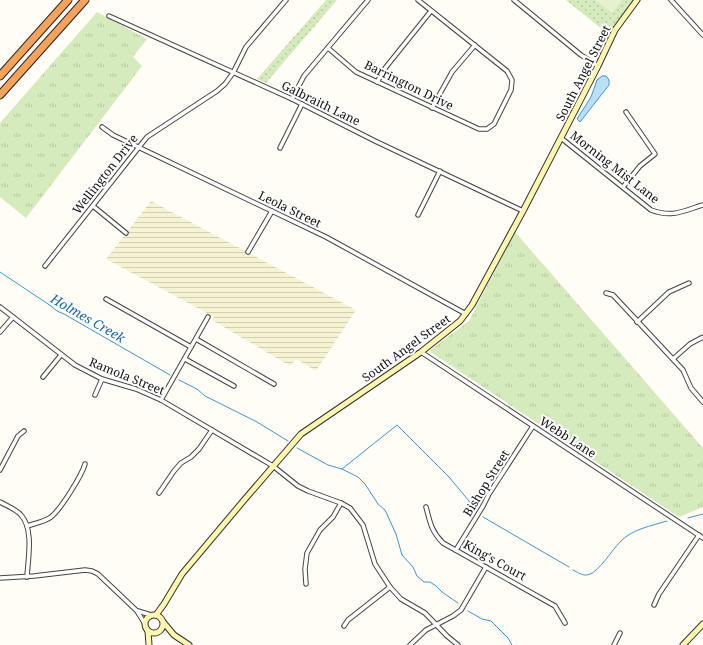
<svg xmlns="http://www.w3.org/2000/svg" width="703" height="645" font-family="'Noto Serif',serif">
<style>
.farmland{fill:url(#farmland-rules)}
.grass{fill:url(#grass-tufts)}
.park{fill:url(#park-dots)}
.pitch{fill:#e6f2cf}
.water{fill:#b9e0f7;stroke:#3f96cf}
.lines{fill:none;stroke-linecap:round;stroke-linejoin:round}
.stream{stroke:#3f96cf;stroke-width:1}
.street-casing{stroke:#444;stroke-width:5.5}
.secondary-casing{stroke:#333;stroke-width:7}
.highway-casing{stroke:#222;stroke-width:9}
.street{stroke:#fff;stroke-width:3.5}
.secondary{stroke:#fff6b0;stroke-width:5}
.highway{stroke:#f5a25d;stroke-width:7}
.labels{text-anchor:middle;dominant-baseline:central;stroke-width:4;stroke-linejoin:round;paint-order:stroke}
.street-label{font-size:12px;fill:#111;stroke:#fff}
.water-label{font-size:13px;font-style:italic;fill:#1768a6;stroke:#fff}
</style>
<defs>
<pattern id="farmland-rules" width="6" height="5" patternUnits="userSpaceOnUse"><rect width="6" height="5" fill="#f6f3d4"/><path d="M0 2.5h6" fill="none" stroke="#d2cfb5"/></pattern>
<pattern id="grass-tufts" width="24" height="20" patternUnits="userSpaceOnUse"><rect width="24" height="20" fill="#d5ebbd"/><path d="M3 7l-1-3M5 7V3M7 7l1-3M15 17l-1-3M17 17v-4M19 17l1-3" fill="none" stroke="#b6c8a1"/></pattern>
<pattern id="park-dots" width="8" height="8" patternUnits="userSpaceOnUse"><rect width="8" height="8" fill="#d5ebbd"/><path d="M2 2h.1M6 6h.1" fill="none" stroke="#b6c8a1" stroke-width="1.8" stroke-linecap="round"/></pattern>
</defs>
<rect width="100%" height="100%" fill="#fffdf5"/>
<!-- farmland -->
<path class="farmland" d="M 151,201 L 356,310 L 316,371 L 296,359 L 290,366 L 212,320 L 214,317 L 106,259 Z"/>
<!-- grass -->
<g class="grass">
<path d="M 97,12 L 147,39 L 133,57 L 142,66 L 26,218 L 0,197 L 0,123 Z"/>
<path d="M 515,232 L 703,448 L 703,507 L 679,517 L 429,351 L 469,321 Z"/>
</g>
<!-- park -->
<g class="park">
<path d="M 326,0 L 337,0 L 266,83 L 257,79 Z"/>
<path d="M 566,0 L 634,0 L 608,34 Z"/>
</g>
<!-- pitch -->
<path class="pitch" d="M 595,0 L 622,0 L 612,13 Z"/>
<!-- water -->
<path class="water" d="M 602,76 L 606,76 L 609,80 L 609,85 L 580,122 L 577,119 L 591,97 L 597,80 Z"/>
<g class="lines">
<!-- stream -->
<g class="stream">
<path d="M 0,272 L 51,306 L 57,311 L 64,314 L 170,375"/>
<path d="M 179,380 L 197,389 L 205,396 L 257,422 L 288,441"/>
<path d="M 297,448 L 328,465 L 342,469 L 358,477 L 365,484 L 378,504 L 385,510 L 396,534 L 402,555 L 413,567 L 417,576 L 424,582 L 430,582 L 436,586 L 442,592 L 458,603"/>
<path d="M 342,469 L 397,425 L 449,477 L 474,507"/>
<path d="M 483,517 L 569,567"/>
<path d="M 688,518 L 703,514"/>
<path d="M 573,570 C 579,573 584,577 590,574 C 599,571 613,549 620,542 C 632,529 651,526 667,521"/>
<path d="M 468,611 L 482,619 L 491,621 L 508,638 L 512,645"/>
</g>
<!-- street casing -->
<g class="street-casing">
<g id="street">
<path d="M 514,0 L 581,55 L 598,66"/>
<path d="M 671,0 L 703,35"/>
<path d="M 109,16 L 292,99 L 375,141 L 523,211"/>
<path d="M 328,48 L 356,72 L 479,129 L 487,129 L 494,124 L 511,90 L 512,80 L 507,71 L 418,0"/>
<path d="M 377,82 L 386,67 L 431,11"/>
<path d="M 292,99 L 304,76 L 368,0"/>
<path d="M 432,108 L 452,72 L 475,45"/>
<path d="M 102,127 L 113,135 L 326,237 L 466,314"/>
<path d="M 561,138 L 651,210 C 672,218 683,211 703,205"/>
<path d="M 280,148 L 302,104"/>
<path d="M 623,187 L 640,166 L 655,154 L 626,112"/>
<path d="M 93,206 L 126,233"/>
<path d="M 418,215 L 440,171"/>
<path d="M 248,252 L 272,211"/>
<path d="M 45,266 L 147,137 L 217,91 L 225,84 L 233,73 L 246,47 L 286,0"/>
<path d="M 606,293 L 613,295 L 683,370 L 691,388 L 703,402"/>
<path d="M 106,299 L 191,347"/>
<path d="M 0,307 L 75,365 L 102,379 L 136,389 L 161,400 L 273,466 L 298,486 L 308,491 L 341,503 L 350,508 L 363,525 L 375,564 L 390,587 L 401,599 L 425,613 L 447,636 L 458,645"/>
<path d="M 637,322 L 669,292 L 689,283"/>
<path d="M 0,332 L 13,317"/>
<path d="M 196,339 L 274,384"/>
<path d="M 421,352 L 703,538"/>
<path d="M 185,359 L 234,386"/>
<path d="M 673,359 L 690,344 L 703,337"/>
<path d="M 43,377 L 61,355"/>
<path d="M 95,395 L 102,379"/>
<path d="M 161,400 L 208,317"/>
<path d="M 0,470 L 18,436 L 24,431"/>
<path d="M 159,493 L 174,471 L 181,463 L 191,457 L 199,449 L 212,430"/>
<path d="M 0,502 C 7,506 16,509 21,515 C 34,529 28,559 27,577"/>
<path d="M 426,507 C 430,522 431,531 443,543 L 555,606 L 565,623"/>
<path d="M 27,526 C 36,523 44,522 51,517 C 61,509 82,475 85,464"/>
<path d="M 456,550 L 483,506 L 489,494 L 533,426"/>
<path d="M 0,578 L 34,576 L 85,570 L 92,571 L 98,574 L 137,611 L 145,624"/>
<path d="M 306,584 L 305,569 L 307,553 L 320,530 L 333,517 L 341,503"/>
<path d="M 654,605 L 659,594 L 699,535"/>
<path d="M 138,611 L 151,615"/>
<path d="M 344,626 L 348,620 L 390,587"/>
<path d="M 410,645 L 426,630 L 453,616 L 461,610 L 486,567"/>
<path d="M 614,645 L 620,633"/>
</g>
</g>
<!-- secondary casing -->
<g class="secondary-casing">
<g id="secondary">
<circle cx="154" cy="624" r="9"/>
<path d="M 156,615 L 164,604 L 182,574 L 245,499 L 301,434 L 421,352 L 460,321 L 472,305 L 523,211 L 598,66 L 615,30 L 637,0"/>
<path d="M 164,623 L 174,635 L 189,645"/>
<path d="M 148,631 L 149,645"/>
<path d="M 683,645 L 703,624"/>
</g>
</g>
<!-- highway casing -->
<g class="highway-casing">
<g id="highway">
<path d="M 0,76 L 68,0"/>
<path d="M 0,95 L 85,0"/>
</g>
</g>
<!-- street -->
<use href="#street" class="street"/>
<!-- secondary -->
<use href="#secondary" class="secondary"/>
<!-- highway -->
<use href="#highway" class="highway"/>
</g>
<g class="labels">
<!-- street labels -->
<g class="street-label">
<text transform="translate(583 73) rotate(-63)">South Angel Street</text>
<text transform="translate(409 85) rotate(26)">Barrington Drive</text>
<text transform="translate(321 103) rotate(26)">Galbraith Lane</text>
<text transform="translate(615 167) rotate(38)">Morning Mist Lane</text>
<text transform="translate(105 174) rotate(-52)">Wellington Drive</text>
<text transform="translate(290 209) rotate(26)">Leola Street</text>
<text transform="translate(406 348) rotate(-36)">South Angel Street</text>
<text transform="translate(127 376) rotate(22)">Ramola Street</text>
<text transform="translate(568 437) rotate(33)">Webb Lane</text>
<text transform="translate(486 483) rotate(-58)">Bishop Street</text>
<text transform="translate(495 560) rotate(29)">King's Court</text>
</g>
<!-- water labels -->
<g class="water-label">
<text transform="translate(88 318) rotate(30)">Holmes Creek</text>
</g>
</g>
</svg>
